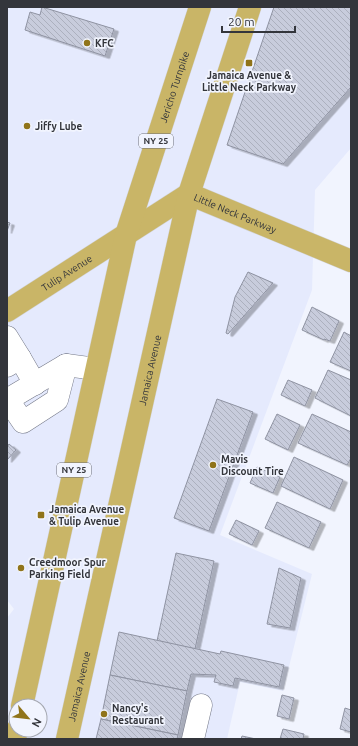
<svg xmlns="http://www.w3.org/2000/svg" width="358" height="746" font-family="Ubuntu,sans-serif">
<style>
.built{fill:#e5eafd;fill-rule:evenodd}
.building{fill:url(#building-back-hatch);stroke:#8f93a2;filter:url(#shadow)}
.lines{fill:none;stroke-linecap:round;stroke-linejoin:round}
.minor-casing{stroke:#767a89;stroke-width:23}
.major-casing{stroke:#d2d3d4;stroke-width:23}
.minor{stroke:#fff;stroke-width:22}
.major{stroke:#c9b567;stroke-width:22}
.poi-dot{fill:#90741a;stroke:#f1f4fe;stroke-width:1.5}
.labels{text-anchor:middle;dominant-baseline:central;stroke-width:3.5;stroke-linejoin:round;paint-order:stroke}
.shield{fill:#f1f4fe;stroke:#6c6e76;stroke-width:1}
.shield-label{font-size:9px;font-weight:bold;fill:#33353b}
.poi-label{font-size:10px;font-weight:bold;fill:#33353b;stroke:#f1f4fe;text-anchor:start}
.street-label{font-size:10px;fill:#33353b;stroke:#f1f4fe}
</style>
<defs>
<pattern id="building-back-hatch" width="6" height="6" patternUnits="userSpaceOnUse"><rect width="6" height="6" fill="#c8ccdc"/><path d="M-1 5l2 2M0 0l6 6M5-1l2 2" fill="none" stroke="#acb0be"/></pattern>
<filter id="shadow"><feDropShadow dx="4.5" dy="2.5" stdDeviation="0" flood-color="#0004"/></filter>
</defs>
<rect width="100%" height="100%" fill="#f1f4fe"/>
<!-- built -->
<path class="built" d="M 7,7 L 351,7 L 351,148 L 315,190 L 312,290 L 220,535 L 312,574 L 283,691 L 240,682 L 227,739 L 7,739 L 7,618 L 14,609 L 7,600 ZM 16,706 L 40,706 L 40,730 L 16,730 Z"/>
<!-- building -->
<g class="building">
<path d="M 42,7 L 114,29 L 105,56 L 25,30 L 30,12 L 40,15 Z"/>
<path d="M 274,7 L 351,7 L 351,87 L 283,164 L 227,145 Z"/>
<path d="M 7,222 L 10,223 L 7,231 Z"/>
<path d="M 248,272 L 273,283 L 228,334 L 226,333 L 235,297 Z"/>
<path d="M 312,307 L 339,321 L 330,341 L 324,339 L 324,340 L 302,330 Z"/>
<path d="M 344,332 L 351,336 L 351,371 L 330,362 Z"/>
<path d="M 328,370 L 351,380 L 351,416 L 315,398 Z"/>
<path d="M 288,380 L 312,390 L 305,406 L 281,395 Z"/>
<path d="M 217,399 L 253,412 L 209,531 L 174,518 Z"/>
<path d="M 277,414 L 300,425 L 288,450 L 265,439 Z"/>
<path d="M 312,414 L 351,432 L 351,458 L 347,465 L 298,443 Z"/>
<path d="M 9,444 L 16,450 L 7,460 L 7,447 Z"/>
<path d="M 294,457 L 343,480 L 330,509 L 281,486 Z"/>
<path d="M 257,467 L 280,477 L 273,493 L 250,483 Z"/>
<path d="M 277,502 L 321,522 L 309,548 L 265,528 Z"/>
<path d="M 236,520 L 259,531 L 252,545 L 229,534 Z"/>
<path d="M 176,553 L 214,561 L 195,649 L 157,641 Z"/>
<path d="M 279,568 L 301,578 L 290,628 L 267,624 Z"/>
<path d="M 119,632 L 220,654 L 221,651 L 284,665 L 279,687 L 235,678 L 233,686 L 214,682 L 216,675 L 191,674 L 187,691 L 110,675 Z"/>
<path d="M 110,675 L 187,691 L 178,735 L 101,719 Z"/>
<path d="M 282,695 L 294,698 L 289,719 L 277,716 Z"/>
<path d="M 345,708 L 351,710 L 351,732 L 340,729 Z"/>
<path d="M 101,719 L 178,735 L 177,739 L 96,739 Z"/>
<path d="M 283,729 L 304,734 L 303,739 L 280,739 Z"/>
<path d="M 242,736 L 256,739 L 241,739 Z"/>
</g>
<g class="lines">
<!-- minor casing -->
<g class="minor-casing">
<g id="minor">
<path d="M 7,337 L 20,358"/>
<path d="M 7,366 L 20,358 L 35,384"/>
<path d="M 7,400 L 66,365 L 96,369"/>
<path d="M 8,400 L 23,422 L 57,400 L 66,365"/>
<path d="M 193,739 L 201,705"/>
</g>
</g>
<!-- major casing -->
<g class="major-casing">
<g id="major">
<path id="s1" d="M 189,194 L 351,261"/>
<path id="s2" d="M 7,311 L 189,194"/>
<path id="s3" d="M 22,706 L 126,235 L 200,7"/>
<path d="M 15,739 L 17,730"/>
<path id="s4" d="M 67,739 L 189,194 L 250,7"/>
</g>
</g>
<!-- minor -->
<use href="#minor" class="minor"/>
<!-- major -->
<use href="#major" class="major"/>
</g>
<!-- markers -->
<g class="poi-dot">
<circle cx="87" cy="43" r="4"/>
<rect x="245" y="59" width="8" height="8" rx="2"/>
<circle cx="27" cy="126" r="4"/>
<circle cx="213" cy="465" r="4"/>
<rect x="37" y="511" width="8" height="8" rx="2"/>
<circle cx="21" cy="568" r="4"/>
<circle cx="104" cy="714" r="4"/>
</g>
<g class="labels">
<!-- shield labels -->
<g class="shield">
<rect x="139" y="134" width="34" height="14" rx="3"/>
<rect x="57" y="463" width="34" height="14" rx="3"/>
</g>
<g class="shield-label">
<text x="156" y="141">NY 25</text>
<text x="74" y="470">NY 25</text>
</g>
<!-- poi labels -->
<g class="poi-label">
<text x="95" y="43">KFC</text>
<text x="249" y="75" text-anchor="middle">Jamaica Avenue &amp;<tspan x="249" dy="12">Little Neck Parkway</tspan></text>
<text x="35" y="126">Jiffy Lube</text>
<text x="221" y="459">Mavis<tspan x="221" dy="12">Discount Tire</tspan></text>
<text x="49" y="509">Jamaica Avenue<tspan x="49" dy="12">&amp; Tulip Avenue</tspan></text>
<text x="29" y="562">Creedmoor Spur<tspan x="29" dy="12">Parking Field</tspan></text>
<text x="112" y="708">Nancy's<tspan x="112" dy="12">Restaurant</tspan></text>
</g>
<!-- street labels -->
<g class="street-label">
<text stroke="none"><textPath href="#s3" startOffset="638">Jericho Turnpike</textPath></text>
<text stroke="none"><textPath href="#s1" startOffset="50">Little Neck Parkway</textPath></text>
<text stroke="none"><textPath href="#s2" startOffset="71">Tulip Avenue</textPath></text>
<text stroke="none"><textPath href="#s4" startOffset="378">Jamaica Avenue</textPath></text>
<text stroke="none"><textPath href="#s4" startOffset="54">Jamaica Avenue</textPath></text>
</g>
</g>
<!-- border -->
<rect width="358" height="746" fill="none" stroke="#33353b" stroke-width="16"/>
<!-- north arrow -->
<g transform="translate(28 718) rotate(118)"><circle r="19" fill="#f1f4fe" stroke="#a5a8b0"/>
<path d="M0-3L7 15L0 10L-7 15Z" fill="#90741a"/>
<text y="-6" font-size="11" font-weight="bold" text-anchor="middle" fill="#33353b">N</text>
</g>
<!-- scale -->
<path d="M222 26v6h73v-6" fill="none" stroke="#33353b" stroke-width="2"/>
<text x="228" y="26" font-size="12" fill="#33353b" stroke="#f1f4fe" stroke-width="3" paint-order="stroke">20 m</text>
</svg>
